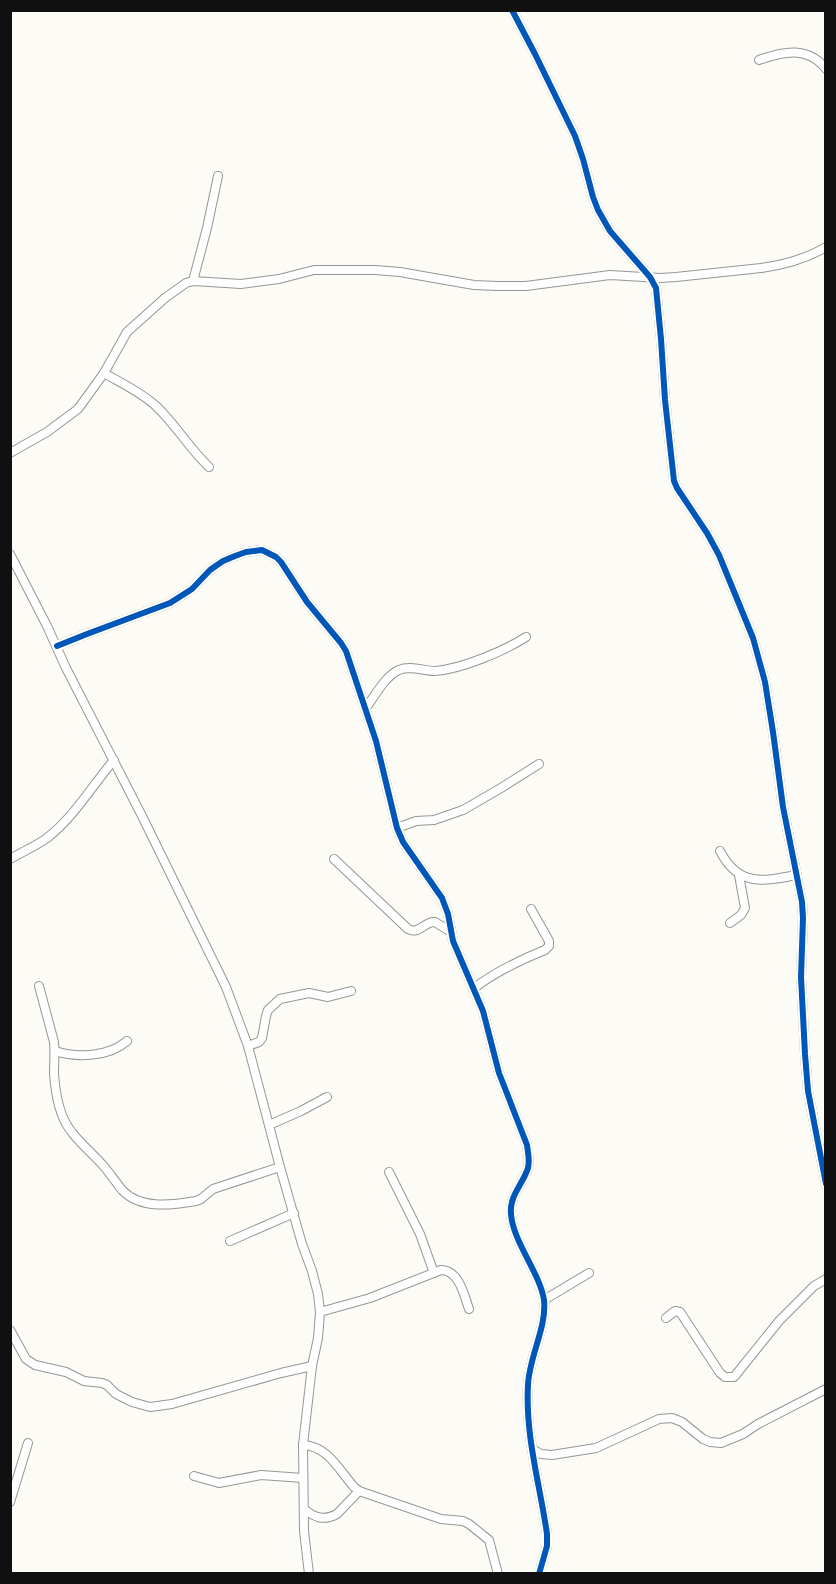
<svg xmlns="http://www.w3.org/2000/svg" width="836" height="1584" font-family="'Libre Baskerville',serif">
<style>
.lines{fill:none;stroke-linecap:round;stroke-linejoin:round}
.street-casing{stroke:#969694;stroke-width:10}
.street{stroke:#fffefe;stroke-width:8}
.cycleway-casing{stroke:#fff;stroke-width:10}
.cycleway{stroke:#0057b8;stroke-width:6}
</style>
<rect width="100%" height="100%" fill="#fcfbf6"/>
<g class="lines">
<!-- street casing -->
<g class="street-casing">
<g id="street">
<path d="M 512,10 L 535,54 L 575,136 L 583,159 L 593,197 L 598,210 L 610,231 L 650,277 L 656,288 L 661,339 L 665,400 L 674,481 L 677,488 L 707,533 L 719,555 L 753,638 L 765,682 L 773,732 L 783,807 L 802,902 L 803,918 L 801,977 L 805,1054 L 808,1091 L 826,1184"/>
<path d="M 759,60 C 784,51 808,46 826,69"/>
<path d="M 193,281 L 207,228 L 218,176"/>
<path d="M 104,373 C 121,383 141,392 156,406 C 176,425 189,448 209,467"/>
<path d="M 10,453 L 47,432 L 78,409 L 104,373 L 127,332 L 165,298 L 186,283 L 193,281 L 241,284 L 279,279 L 314,270 L 375,270 L 400,272 L 474,285 L 498,286 L 526,286 L 610,275 L 660,278 L 676,277 L 761,268 C 783,265 806,259 826,247"/>
<path d="M 10,554 L 47,626 L 66,668 L 142,816 L 226,987 L 248,1046 L 280,1167 L 302,1244 L 312,1271 L 318,1294 L 320,1312 L 318,1338 L 312,1366 L 303,1445 L 304,1531 L 309,1574"/>
<path d="M 57,646 L 87,634 L 170,603 L 192,589 L 210,570 L 223,561 L 235,556 L 246,552 L 262,550 L 276,557 L 281,562 L 307,602 L 341,643 L 346,651 L 376,741 L 397,828 L 403,842 L 442,898 L 448,914 L 453,941 L 483,1011 L 499,1073 L 527,1145 C 528,1153 530,1160 528,1168 C 523,1184 509,1196 511,1214 C 513,1242 540,1273 544,1300 C 547,1327 529,1357 528,1385 C 525,1435 540,1485 547,1534 L 547,1546 L 539,1574"/>
<path d="M 366,708 C 374,697 386,675 399,670 C 410,665 424,671 435,671 C 462,669 504,651 526,637"/>
<path d="M 397,828 L 416,821 L 434,820 L 463,810 L 501,788 L 539,764"/>
<path d="M 720,851 C 738,886 762,882 796,875"/>
<path d="M 10,859 C 22,852 36,846 47,838 C 74,817 92,786 114,760"/>
<path d="M 334,859 L 408,929 C 420,935 424,921 435,922 L 451,932"/>
<path d="M 730,923 L 741,915 L 745,908 L 739,875"/>
<path d="M 39,986 L 54,1042 C 55,1053 54,1064 54,1074 C 55,1088 57,1102 62,1115 C 69,1134 86,1147 99,1161 C 108,1170 114,1180 122,1190 C 141,1210 173,1205 196,1201 L 201,1199 L 213,1189 L 280,1167"/>
<path d="M 473,989 C 495,972 520,960 545,950 L 549,946 L 549,941 L 531,909"/>
<path d="M 248,1046 L 259,1042 L 262,1038 L 266,1016 L 268,1010 L 280,999 L 309,993 L 328,997 L 351,991"/>
<path d="M 55,1051 C 77,1058 109,1057 127,1041"/>
<path d="M 269,1125 L 301,1111 L 327,1097"/>
<path d="M 389,1172 L 420,1234 L 434,1273"/>
<path d="M 230,1241 L 294,1213"/>
<path d="M 544,1300 L 589,1273"/>
<path d="M 320,1312 L 370,1298 L 441,1270 C 459,1270 464,1295 469,1309"/>
<path d="M 666,1318 L 675,1311 L 680,1312 L 720,1373 L 725,1377 L 734,1377 L 779,1321 L 814,1286 L 826,1279"/>
<path d="M 10,1330 L 26,1359 L 35,1365 L 66,1372 L 84,1381 L 102,1383 L 107,1385 L 116,1394 L 132,1402 L 150,1407 L 172,1404 L 281,1373 L 312,1366"/>
<path d="M 303,1445 C 328,1446 339,1470 354,1487 L 359,1491 L 441,1519 L 463,1521 L 469,1524 L 489,1540 L 498,1574"/>
<path d="M 532,1449 L 541,1454 L 552,1455 L 596,1448 L 659,1419 L 672,1418 L 682,1422 L 703,1439 L 710,1442 L 721,1443 L 743,1434 L 758,1424 L 826,1389"/>
<path d="M 194,1476 L 219,1483 L 261,1475 L 303,1478"/>
<path d="M 10,1502 L 28,1443"/>
<path d="M 304,1509 C 315,1518 324,1521 337,1514 L 359,1491"/>
</g>
</g>
<!-- street -->
<use href="#street" class="street"/>
<!-- cycleway casing -->
<g class="cycleway-casing">
<g id="cycleway">
<path d="M 512,10 L 535,54 L 575,136 L 583,159 L 593,197 L 598,210 L 610,231 L 650,277 L 656,288 L 661,339 L 665,400 L 674,481 L 677,488 L 707,533 L 719,555 L 753,638 L 765,682 L 773,732 L 783,807 L 802,902 L 803,918 L 801,977 L 805,1054 L 808,1091 L 826,1184"/>
<path d="M 57,646 L 87,634 L 170,603 L 192,589 L 210,570 L 223,561 L 235,556 L 246,552 L 262,550 L 276,557 L 281,562 L 307,602 L 341,643 L 346,651 L 376,741 L 397,828 L 403,842 L 442,898 L 448,914 L 453,941 L 483,1011 L 499,1073 L 527,1145 C 528,1153 530,1160 528,1168 C 523,1184 509,1196 511,1214 C 513,1242 540,1273 544,1300 C 547,1327 529,1357 528,1385 C 525,1435 540,1485 547,1534 L 547,1546 L 539,1574"/>
</g>
</g>
<!-- cycleway -->
<use href="#cycleway" class="cycleway"/>
</g>
<!-- border -->
<rect width="836" height="1584" fill="none" stroke="#101010" stroke-width="24"/>
</svg>
